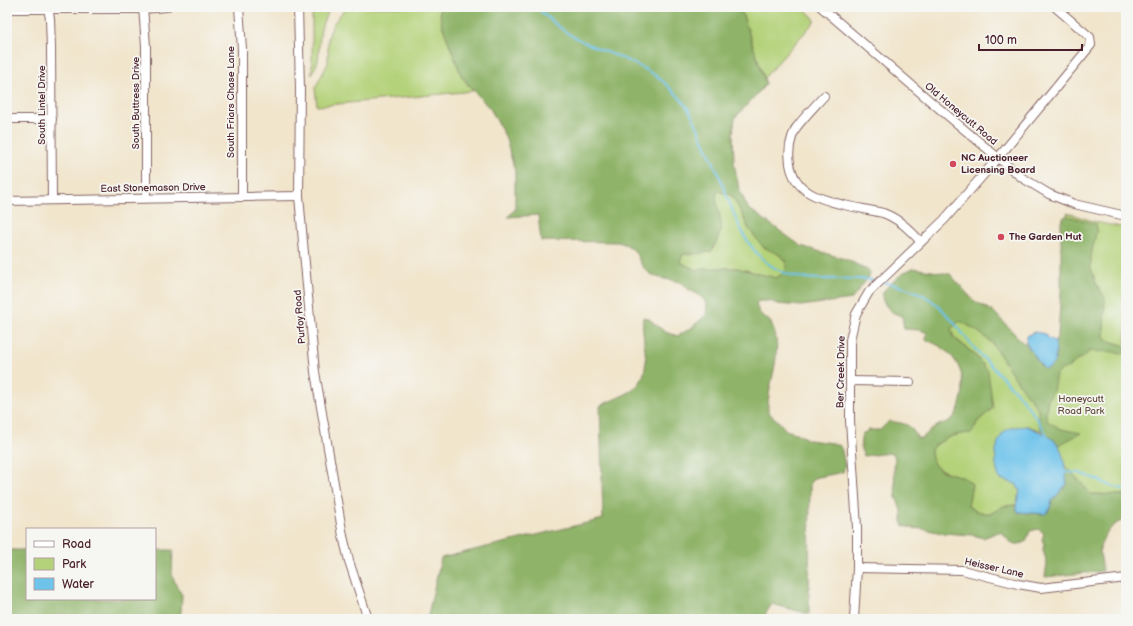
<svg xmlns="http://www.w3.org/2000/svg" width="1133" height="626" font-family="'Balsamiq Sans',sans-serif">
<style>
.green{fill:#b4d279;stroke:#7f7852}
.forest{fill:#8fb469;stroke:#6c6a4a;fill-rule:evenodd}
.water{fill:#6ec3eb;stroke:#5c718b}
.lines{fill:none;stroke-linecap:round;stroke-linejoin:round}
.stream{stroke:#6ec3eb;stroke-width:2}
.minor-casing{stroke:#846463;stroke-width:10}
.minor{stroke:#fff;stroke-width:8}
.poi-dot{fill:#d1495b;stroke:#f6f6f2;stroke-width:1.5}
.labels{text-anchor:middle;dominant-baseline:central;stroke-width:3.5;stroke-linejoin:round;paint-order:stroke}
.street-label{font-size:10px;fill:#4a1f2b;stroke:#f6f6f2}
.poi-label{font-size:10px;font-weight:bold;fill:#4a1f2b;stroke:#f6f6f2;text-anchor:start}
.park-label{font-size:10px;fill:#644c3e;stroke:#f6f6f2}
</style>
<rect width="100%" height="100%" fill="#f6f6f2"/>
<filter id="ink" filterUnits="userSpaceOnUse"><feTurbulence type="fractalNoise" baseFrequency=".025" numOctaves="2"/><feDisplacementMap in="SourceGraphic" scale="8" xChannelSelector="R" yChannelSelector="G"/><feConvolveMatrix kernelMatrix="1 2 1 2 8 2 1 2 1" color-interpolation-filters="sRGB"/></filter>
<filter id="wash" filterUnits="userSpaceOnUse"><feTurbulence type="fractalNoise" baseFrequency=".012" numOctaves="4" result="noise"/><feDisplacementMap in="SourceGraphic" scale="16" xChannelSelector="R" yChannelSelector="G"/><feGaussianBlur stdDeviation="0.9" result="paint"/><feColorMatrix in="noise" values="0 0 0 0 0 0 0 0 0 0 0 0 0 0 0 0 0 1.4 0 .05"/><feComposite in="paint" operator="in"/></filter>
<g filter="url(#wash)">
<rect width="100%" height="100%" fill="#f1e5cc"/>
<!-- green -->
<g class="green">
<path d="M 312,7 L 333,7 C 317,24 321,39 318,60 C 317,65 314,70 312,75 Z"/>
<path d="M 347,7 L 439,7 L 442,25 L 462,77 L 473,91 L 317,106 L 315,88 L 328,63 L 328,38 L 333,24 L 343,11 Z"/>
<path d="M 740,7 L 802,7 L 813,17 L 815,21 L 764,78 Z"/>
<path d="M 717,191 L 731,195 L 738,206 L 749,229 L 786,261 L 787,269 L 781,275 L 776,278 L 737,268 L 717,268 L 696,270 L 680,262 L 683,254 L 694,254 L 721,224 L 716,203 Z"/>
<path d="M 1067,213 L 1100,223 L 1126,228 L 1126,495 L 1091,494 L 1064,464 L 1059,445 L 1042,431 L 1027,426 L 1010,428 L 1016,484 L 1020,491 L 1016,505 L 1004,506 L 990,514 L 976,511 L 968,506 L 972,484 C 965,481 959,477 952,474 C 936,467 931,469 931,449 C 945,437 954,434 972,433 L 978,421 L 993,408 L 976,356 L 954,337 L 951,329 L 960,320 L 976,330 L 992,343 L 1023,390 L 1064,356 Z"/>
</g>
<!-- forest -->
<g class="forest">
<path d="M 439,7 L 740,7 L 766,84 L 735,118 L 733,133 L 734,163 L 739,189 L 748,208 L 801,246 L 848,260 L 869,271 L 870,275 L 852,299 L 801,306 L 778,304 L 770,301 L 759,301 L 756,304 C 757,307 758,310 760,313 C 762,317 769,319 771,323 C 786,352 766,384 768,412 L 778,421 L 786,430 L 796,433 L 809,440 L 832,443 L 840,446 L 842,451 L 845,466 L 843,472 L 814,478 L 810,483 L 809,614 L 772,604 L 762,619 L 427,619 L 441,558 L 603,519 L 600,406 C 607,402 631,393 635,388 C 655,369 640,340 643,317 L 649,319 L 665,332 L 678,336 L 691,328 L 706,315 L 707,304 C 701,295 697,294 688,289 C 685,287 683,283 679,282 C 670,279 656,279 649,273 C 634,261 642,248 618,242 L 541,241 L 538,215 L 508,217 L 515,209 L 515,171 L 505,136 L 491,110 L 462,77 L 442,25 ZM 717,191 L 731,195 L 738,206 L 749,229 L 763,247 L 780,255 L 786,261 L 787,269 L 781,275 L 776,278 L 737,268 L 717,268 L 696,270 L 680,262 L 683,254 L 694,254 L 711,252 C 716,243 722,233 721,222 C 719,210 715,203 717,191 Z"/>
<path d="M 1067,216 L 1096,224 L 1097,229 L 1091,256 L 1091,268 L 1096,283 L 1105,298 L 1104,336 L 1106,340 L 1123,345 L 1126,349 L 1124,353 L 1120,354 C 1109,349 1100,353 1089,351 L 1086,355 L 1075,362 L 1069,367 L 1061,370 L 1056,375 L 1053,391 L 1048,399 L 1046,412 L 1047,421 L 1061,429 L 1081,433 L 1059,445 L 1042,431 L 1038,422 L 1038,410 L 1032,400 L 1023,390 L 992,343 L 976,330 L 960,321 L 951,329 L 953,337 L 976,356 L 988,371 L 993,408 L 978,421 L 972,433 C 954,434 945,437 931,449 C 931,481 956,467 972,484 L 968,506 L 976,511 L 990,514 L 1004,506 L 1016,505 L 1018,512 L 1042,514 L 1049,511 L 1052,501 L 1067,484 L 1064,464 L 1091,494 L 1126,495 L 1126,520 C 1114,521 1101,537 1100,549 C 1100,556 1102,564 1103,571 L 1045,577 L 1047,563 L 1043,550 L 1044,543 L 1042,540 L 1044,533 L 1038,529 L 1030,531 L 1026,541 C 1016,548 1008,542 1003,533 L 998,532 L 983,538 L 973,535 L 942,533 L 923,529 L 911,528 L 902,525 L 902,511 L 896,497 L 894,471 L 895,457 L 891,453 L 864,456 C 860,448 860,443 862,434 L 869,430 L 880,430 L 889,421 C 904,424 910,422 917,438 L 922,438 C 927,434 932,429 937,426 C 942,423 948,423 953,418 C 959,411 960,405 962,396 C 967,369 951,348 926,340 L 927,333 L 921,330 L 904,329 L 902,316 L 891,312 L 884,303 L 882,298 L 883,292 L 888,286 L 903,273 L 913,268 L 950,274 L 973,300 L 995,313 L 1023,343 L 1026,343 L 1042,367 L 1055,348 L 1055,341 L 1058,334 L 1061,290 L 1061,222 L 1064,217 Z"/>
<path d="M 7,550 L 27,550 L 27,599 L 155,599 L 155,550 L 173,550 L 172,574 L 176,585 L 182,595 L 181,612 L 178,619 L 90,619 L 78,615 L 56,615 L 47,619 L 7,619 Z"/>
</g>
<!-- water -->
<g class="water">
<path d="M 1034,332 L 1046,334 L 1048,338 L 1055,341 C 1056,351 1058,367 1045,369 L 1042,367 L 1026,343 L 1026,339 L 1028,335 Z"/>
<path d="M 1027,426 C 1036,430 1054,437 1059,446 C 1065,457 1065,472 1067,484 L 1052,501 L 1049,511 L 1045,514 L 1018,512 L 1016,505 L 1020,491 L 1016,484 L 1000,479 C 993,466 993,434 1011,428 C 1015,426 1022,427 1027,426 Z"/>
</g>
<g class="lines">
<!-- stream -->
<g class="stream">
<path d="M 536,7 C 546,16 557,26 569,34 C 595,50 627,57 653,74 C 662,79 671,89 678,96 C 690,108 696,123 702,138 C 710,155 719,173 725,191 C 738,226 751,263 791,275 C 818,283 845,276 872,280"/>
<path d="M 883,282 C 901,286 921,291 936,304 C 952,317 963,335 976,350 C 1002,378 1031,403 1048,438"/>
<path d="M 1064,470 L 1065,472 L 1079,473 L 1098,480 L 1108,485 L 1126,490"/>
</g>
</g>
</g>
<g filter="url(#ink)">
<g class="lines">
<!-- minor casing -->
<g class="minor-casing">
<g id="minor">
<path d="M 48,7 L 50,19 L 51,47 L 52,200"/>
<path d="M 143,7 L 146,46 L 146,198"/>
<path d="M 239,7 L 242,49 L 242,196"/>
<path d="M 298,7 L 300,89 L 299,196 L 303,242 L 315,372 L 343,536 L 349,561 L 368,619"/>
<path d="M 821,7 L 929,100 L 1021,177 L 1049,194 L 1074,204 L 1126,216"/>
<path d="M 7,9 L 143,9 L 167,7"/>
<path d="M 824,96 C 815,106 804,117 796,128 C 790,139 788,152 790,164 C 795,193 820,199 844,205 C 857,208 870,210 883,213 C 899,219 909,229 921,242"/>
<path d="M 7,121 L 12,119 L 52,119"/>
<path d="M 7,201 L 299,196"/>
<path d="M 850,381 L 910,382"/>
<path d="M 857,568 L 962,570 L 1018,584 L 1041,588 L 1126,578"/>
<path d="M 854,619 L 857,568 L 857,527 L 850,421 L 850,340 L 856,314 L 869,292 L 944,220 L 998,158 L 1091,45 L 1090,37 L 1055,7"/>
</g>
</g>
<!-- minor -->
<use href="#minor" class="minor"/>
</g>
</g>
<!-- markers -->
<g class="poi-dot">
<circle cx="953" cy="164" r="4"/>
<circle cx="1001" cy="237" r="4"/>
</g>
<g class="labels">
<!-- street labels -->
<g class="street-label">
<text transform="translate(231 102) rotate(-90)">South Friars Chase Lane</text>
<text transform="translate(136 103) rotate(-90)">South Buttress Drive</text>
<text transform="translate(42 105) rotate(-90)">South Lintel Drive</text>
<text transform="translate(961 114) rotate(40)">Old Honeycutt Road</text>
<text transform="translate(153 188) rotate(-1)">East Stonemason Drive</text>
<text transform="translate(300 317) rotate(-95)">Purfoy Road</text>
<text transform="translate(841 372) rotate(-89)">Ber Creek Drive</text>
<text transform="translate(994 568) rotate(13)">Heisser Lane</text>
</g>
<!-- poi labels -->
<g class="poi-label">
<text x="961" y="158">NC Auctioneer<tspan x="961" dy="12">Licensing Board</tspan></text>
<text x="1009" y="237">The Garden Hut</text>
</g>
<!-- park labels -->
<g class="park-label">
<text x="1081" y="399">Honeycutt<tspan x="1081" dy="12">Road Park</tspan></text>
</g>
</g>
<!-- margin -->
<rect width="1133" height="626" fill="none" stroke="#f6f6f2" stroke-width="24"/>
<!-- legend -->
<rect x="26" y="528" width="130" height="72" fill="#f6f6f2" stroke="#b1a0a2"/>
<rect x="34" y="541" width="20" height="6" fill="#ffffff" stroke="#b1a0a2"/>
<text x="62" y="548" font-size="12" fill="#4a1f2b">Road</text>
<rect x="34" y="558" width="20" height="12" fill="#b4d279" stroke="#b1a0a2"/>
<text x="62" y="568" font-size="12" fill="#4a1f2b">Park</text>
<rect x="34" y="578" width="20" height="12" fill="#6ec3eb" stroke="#b1a0a2"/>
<text x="62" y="588" font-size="12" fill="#4a1f2b">Water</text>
<!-- scale -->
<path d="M979 44v6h103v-6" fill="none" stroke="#4a1f2b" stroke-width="2"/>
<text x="985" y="44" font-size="12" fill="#4a1f2b" stroke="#f6f6f2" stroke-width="3" paint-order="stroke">100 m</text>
</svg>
